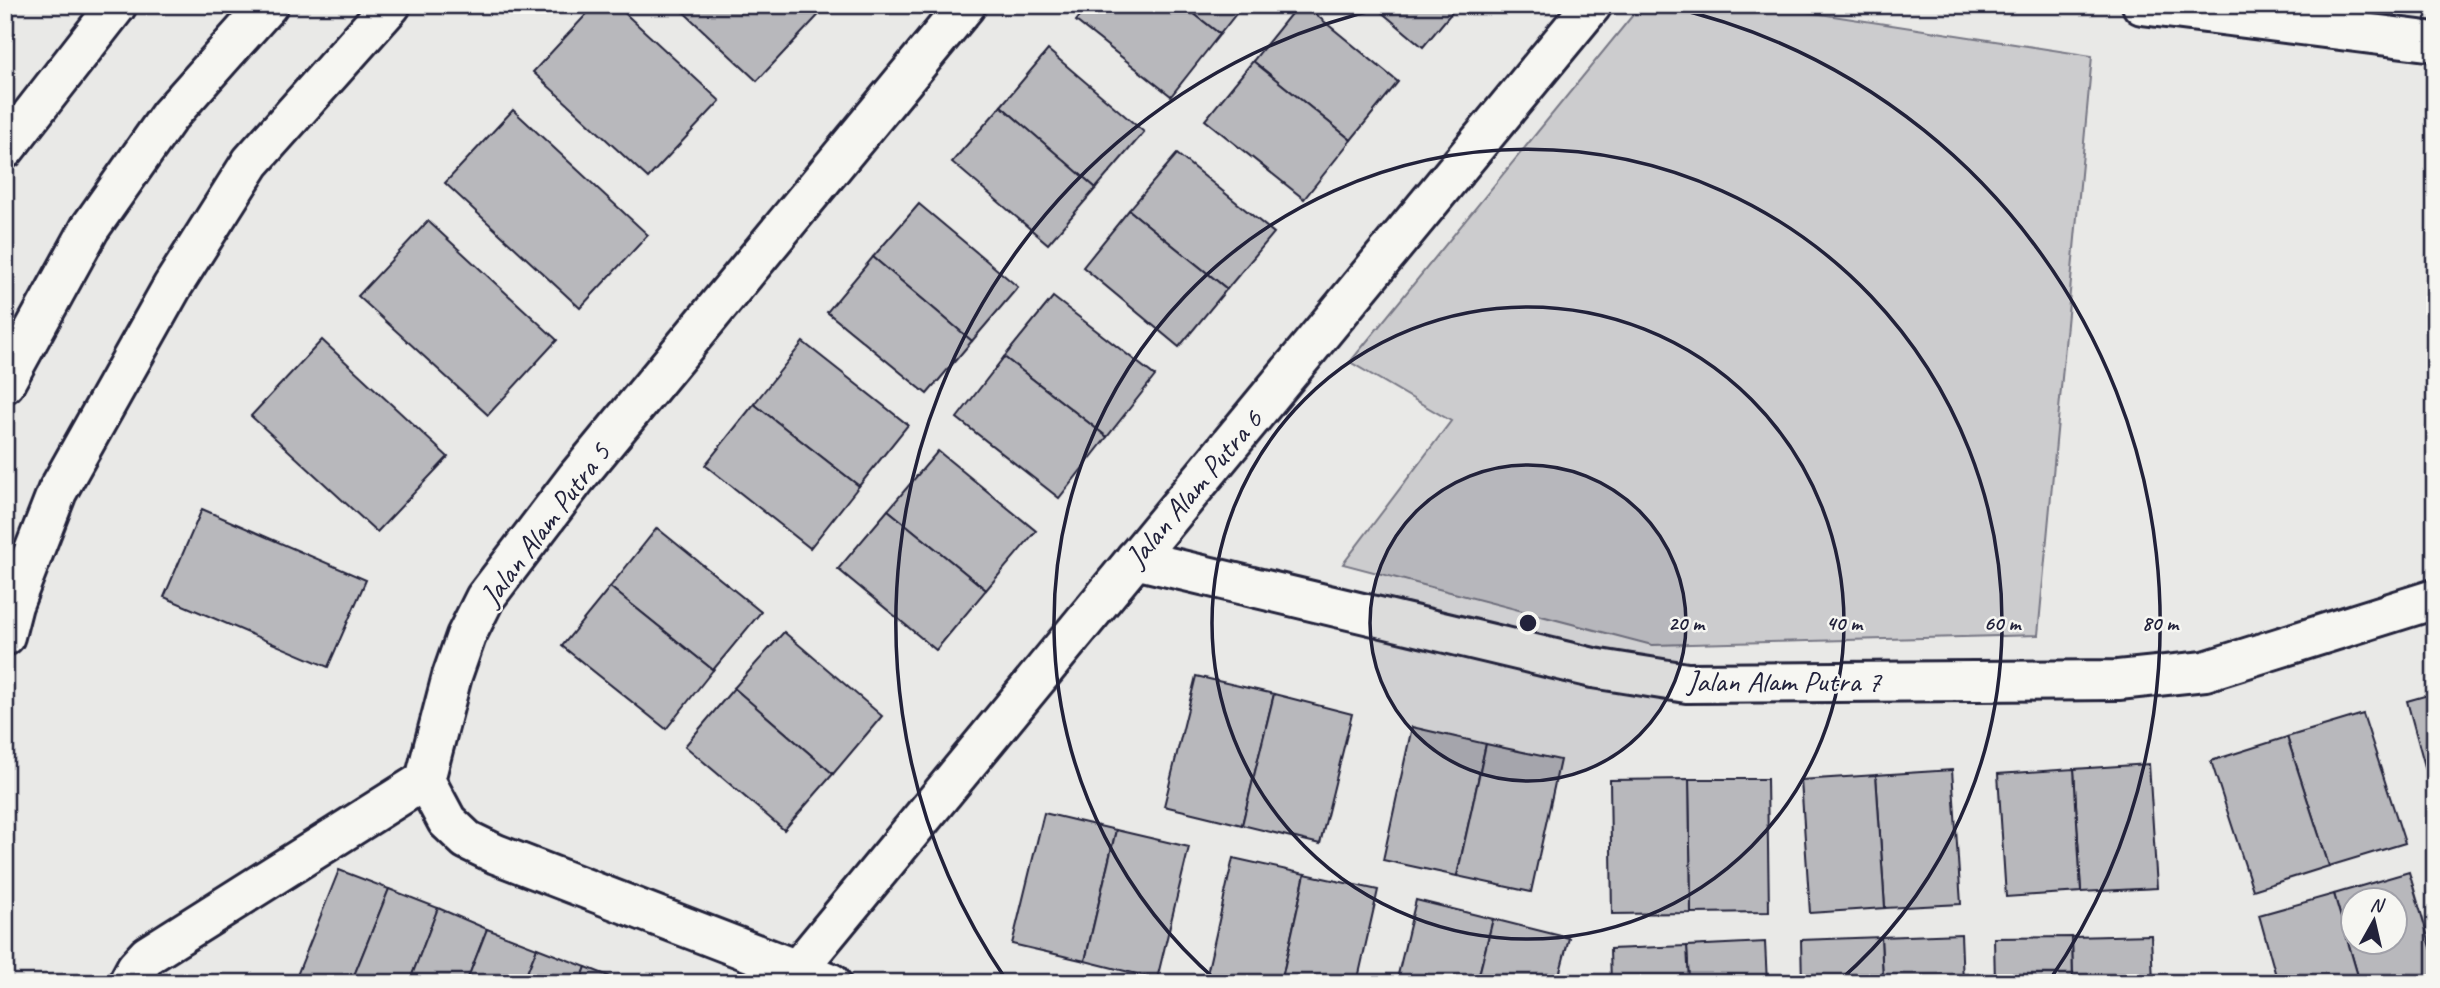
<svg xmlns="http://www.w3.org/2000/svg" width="2440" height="988" font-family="Caveat,sans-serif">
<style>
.green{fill:#ccccce;stroke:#777784;stroke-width:2}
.building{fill:#b8b8bc;stroke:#22223b;stroke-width:2;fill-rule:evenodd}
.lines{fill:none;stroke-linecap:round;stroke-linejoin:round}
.street-casing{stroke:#22223b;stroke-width:44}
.secondary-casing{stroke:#22223b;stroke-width:44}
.street{stroke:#f6f6f2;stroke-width:38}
.secondary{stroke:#f6f6f2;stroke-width:38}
.ring{fill:none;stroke:#22223b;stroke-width:3.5}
.labels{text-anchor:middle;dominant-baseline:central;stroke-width:5;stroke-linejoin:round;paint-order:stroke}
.street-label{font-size:30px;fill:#22223b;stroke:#f6f6f2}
.centre{fill:#22223b;stroke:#f6f6f2;stroke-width:3.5}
.ring-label{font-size:21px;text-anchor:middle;font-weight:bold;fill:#22223b;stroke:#f6f6f2;stroke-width:5;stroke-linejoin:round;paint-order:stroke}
</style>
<rect width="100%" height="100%" fill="#e9e9e7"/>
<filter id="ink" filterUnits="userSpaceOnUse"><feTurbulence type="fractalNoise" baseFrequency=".0143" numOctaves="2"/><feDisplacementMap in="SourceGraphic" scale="14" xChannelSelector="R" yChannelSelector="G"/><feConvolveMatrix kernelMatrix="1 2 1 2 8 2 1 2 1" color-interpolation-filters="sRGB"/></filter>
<g filter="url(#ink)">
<!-- green -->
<path class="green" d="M 1641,5 L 1762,5 L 2092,56 L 2038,635 L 1652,645 L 1343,564 L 1451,421 L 1350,362 Z"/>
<!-- building -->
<g class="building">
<path d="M 595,5 L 616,5 L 720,101 L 648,178 L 533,72 Z"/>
<path d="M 676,5 L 826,5 L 827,6 L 757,81 Z"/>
<path d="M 1089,5 L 1183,5 L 1220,34 L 1171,96 L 1076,21 Z"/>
<path d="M 1183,5 L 1243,5 L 1220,34 Z"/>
<path d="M 1298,5 L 1304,5 L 1398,82 L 1351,140 L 1253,61 Z"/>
<path d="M 1373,5 L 1458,5 L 1423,47 Z"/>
<path d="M 1048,50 L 1144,132 L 1096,188 L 1001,106 Z"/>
<path d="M 1253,61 L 1351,140 L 1304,199 L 1205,120 Z"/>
<path d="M 1001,106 L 1096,188 L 1048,244 L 952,162 Z"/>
<path d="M 513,110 L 648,235 L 580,308 L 445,183 Z"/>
<path d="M 1177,154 L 1274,233 L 1227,289 L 1129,210 Z"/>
<path d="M 919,204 L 1018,287 L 972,341 L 873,257 Z"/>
<path d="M 1129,210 L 1227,289 L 1179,347 L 1083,267 Z"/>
<path d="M 428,221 L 557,340 L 488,415 L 358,296 Z"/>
<path d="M 873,257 L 972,341 L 927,394 L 827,312 Z"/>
<path d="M 1053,297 L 1155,376 L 1107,437 L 1004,357 Z"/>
<path d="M 322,340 L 448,457 L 377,532 L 251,416 Z"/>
<path d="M 803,342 L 908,425 L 859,486 L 754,404 Z"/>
<path d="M 1004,357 L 1107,437 L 1059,498 L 957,418 Z"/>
<path d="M 754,404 L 859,486 L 810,548 L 705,465 Z"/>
<path d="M 938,451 L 1036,531 L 986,590 L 888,510 Z"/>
<path d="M 202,509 L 366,580 L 328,667 L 164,597 Z"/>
<path d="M 888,510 L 986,590 L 936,650 L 838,569 Z"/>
<path d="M 657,528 L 761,612 L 713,670 L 610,587 Z"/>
<path d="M 610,587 L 713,670 L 666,729 L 562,646 Z"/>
<path d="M 784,632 L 882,716 L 833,774 L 734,688 Z"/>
<path d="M 1196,676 L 1274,694 L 1242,825 L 1164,806 Z"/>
<path d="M 734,688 L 833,774 L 784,830 L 685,746 Z"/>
<path d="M 2435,693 L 2435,803 L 2407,701 Z"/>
<path d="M 1274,694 L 1352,714 L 1320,844 L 1242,825 Z"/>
<path d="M 2363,714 L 2405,843 L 2329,866 L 2287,737 Z"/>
<path d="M 1412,727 L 1486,744 L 1457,876 L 1383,860 Z"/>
<path d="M 2287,737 L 2329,866 L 2253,890 L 2211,761 Z"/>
<path d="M 1486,744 L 1560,760 L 1531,892 L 1457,876 Z"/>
<path d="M 2149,764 L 2157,888 L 2081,892 L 2074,769 Z"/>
<path d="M 2074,769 L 2081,892 L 2006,897 L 1998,774 Z"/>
<path d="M 1952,770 L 1961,904 L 1885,908 L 1876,775 Z"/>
<path d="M 1876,775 L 1885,908 L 1810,913 L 1801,780 Z"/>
<path d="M 1689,779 L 1767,779 L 1769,912 L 1691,913 Z"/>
<path d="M 1689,779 L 1691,913 L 1612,914 L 1610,780 Z"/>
<path d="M 1044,813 L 1116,830 L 1085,961 L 1012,944 Z"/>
<path d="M 1116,830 L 1189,847 L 1157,979 L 1085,961 Z"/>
<path d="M 1233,858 L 1305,874 L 1281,983 L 1205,983 Z"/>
<path d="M 339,870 L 389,889 L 351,983 L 294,983 Z"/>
<path d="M 2409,872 L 2435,961 L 2435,983 L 2360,983 L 2334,894 ZM 2352,900 L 2394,900 L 2394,942 L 2352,942 Z"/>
<path d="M 1305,874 L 1378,890 L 1357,983 L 1281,983 Z"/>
<path d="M 389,889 L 438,908 L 409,983 L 351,983 Z"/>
<path d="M 2334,894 L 2360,983 L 2278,983 L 2259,915 Z"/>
<path d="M 1416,900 L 1493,919 L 1477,983 L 1396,983 Z"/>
<path d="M 438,908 L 487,929 L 466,983 L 409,983 Z"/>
<path d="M 1493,919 L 1569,938 L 1557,983 L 1477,983 Z"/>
<path d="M 487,929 L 537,948 L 523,983 L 466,983 Z"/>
<path d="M 1961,934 L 1963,983 L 1883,983 L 1881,937 Z"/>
<path d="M 2151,935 L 2153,983 L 2073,983 L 2072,937 Z"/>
<path d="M 1881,937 L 1883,983 L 1802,983 L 1801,940 Z"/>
<path d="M 2072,937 L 2073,983 L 1995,983 L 1994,938 Z"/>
<path d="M 1765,942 L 1767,983 L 1689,983 L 1687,946 Z"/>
<path d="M 1687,946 L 1689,983 L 1611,983 L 1610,949 Z"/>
<path d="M 537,948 L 586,967 L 580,983 L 523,983 Z"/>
<path d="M 586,967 L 626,983 L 580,983 Z"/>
</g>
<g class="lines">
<!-- street casing -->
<g class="street-casing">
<g id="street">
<path d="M 2142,5 L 2435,42"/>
<path d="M 5,149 L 117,5"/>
<path d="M 1135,559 L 1593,668 L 1687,683 L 2118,680 L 2205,671 L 2435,599"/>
<path d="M 796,971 L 1592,5"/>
<path d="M 128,983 L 136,968 L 148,955 L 425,780"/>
<path d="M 831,983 L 496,854 L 467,840 L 447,821 L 425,780 L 452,676 L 466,636 L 485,598 L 577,477 L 966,5"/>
</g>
</g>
<!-- secondary casing -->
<g class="secondary-casing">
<g id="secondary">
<path d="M 5,383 L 90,228 L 169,116 L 268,5"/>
<path d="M 5,636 L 13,605 L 57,492 L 172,287 L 251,162 L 391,5"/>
</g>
</g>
<!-- street -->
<use href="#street" class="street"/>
<!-- secondary -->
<use href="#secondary" class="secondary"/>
</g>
</g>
<!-- distance rings -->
<circle cx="1528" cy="623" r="158" fill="#22223b" fill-opacity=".12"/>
<g class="ring">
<circle cx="1528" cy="623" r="158"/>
<circle cx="1528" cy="623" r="316"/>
<path d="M1217 981A474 474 0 1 1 1839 981"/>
<path d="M1007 981A632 632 0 0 1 1391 6M1665 6A632 632 0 0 1 2049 981"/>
</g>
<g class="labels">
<!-- street labels -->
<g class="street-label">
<text transform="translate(1194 488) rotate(-50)">Jalan Alam Putra 6</text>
<text transform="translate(545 524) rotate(-53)">Jalan Alam Putra 5</text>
<text x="1784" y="681">Jalan Alam Putra 7</text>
</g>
</g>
<circle cx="1528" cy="623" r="10" class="centre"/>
<g class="ring-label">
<text x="1686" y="630">20 m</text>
<text x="1844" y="630">40 m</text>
<text x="2002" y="630">60 m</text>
<text x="2160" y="630">80 m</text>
</g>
<!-- margin -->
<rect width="2440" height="988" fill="none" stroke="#f6f6f2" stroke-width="28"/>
<rect x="14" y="14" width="2412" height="960" fill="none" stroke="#22223b" stroke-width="2.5" filter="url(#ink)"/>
<!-- north arrow -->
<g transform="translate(2374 921) rotate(8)"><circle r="33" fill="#f6f6f2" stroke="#a1a1a9" stroke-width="2"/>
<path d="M0-5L12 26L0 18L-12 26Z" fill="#22223b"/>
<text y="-10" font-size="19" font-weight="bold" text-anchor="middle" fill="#22223b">N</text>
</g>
</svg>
